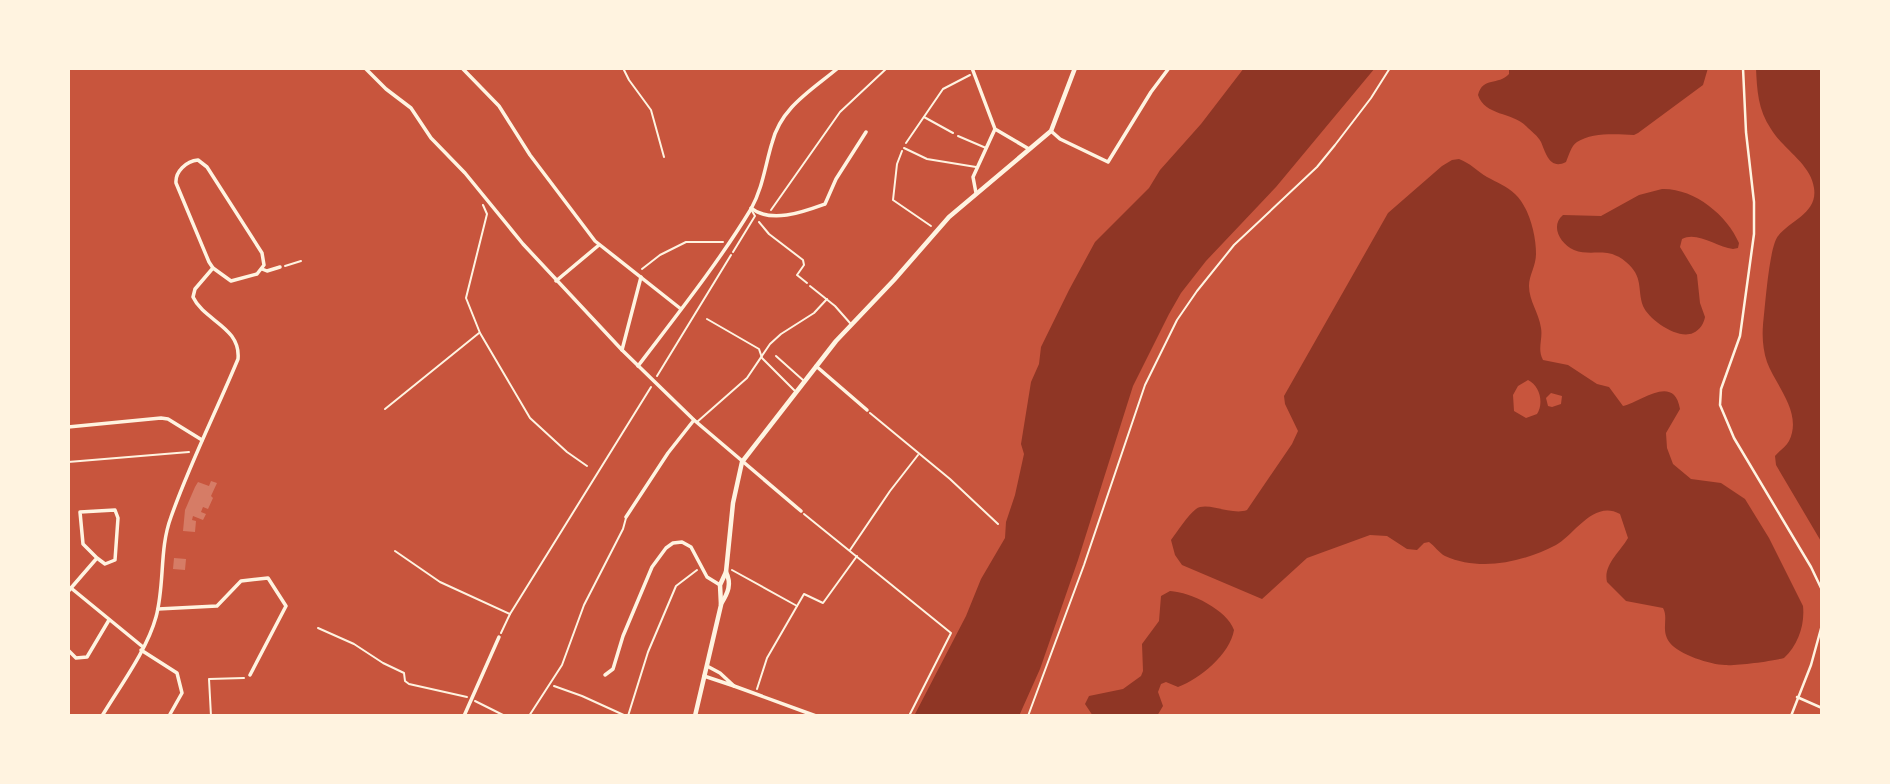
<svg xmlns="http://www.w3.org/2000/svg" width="1890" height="784" font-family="'Titillium Web',sans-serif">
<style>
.water{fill:#8f3625;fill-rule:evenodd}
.building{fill:#d67c66}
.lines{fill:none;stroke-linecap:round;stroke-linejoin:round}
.path{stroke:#fff3e0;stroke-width:2}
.service{stroke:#fff3e0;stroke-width:2}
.pedestrian{stroke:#fff3e0;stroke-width:2.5}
.minor{stroke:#fff3e0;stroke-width:3.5}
.tertiary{stroke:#fff3e0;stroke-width:4.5}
</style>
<rect width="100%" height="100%" fill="#c8553d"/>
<!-- water -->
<g class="water">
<path d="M 1244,68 L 1375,68 L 1276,187 L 1206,261 L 1181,293 L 1169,314 L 1133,386 L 1078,560 L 1040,669 L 1019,716 L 914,716 L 966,616 L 981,579 L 1005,538 L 1006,522 L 1015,495 L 1024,454 L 1021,444 L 1031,382 L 1039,364 L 1041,347 L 1069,290 L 1095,242 L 1149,188 L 1160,170 L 1201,124 Z"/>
<path d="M 1509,68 L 1708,68 L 1703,85 L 1638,133 L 1634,135 C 1617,134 1592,132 1577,142 C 1571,146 1569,155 1566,162 C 1550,170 1546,154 1541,142 C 1538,136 1531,131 1526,126 C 1512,112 1485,116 1478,95 C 1483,76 1498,86 1509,74 Z"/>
<path d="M 1756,68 L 1822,68 L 1822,543 L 1776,465 L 1775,456 C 1779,451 1786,447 1789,441 C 1803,413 1776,386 1767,362 C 1763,350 1762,337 1763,325 C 1765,309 1769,247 1778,236 C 1791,220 1818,213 1814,188 C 1811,164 1783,149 1771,129 C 1758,110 1757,90 1756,68 Z"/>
<path d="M 1459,159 C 1470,163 1477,171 1487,177 C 1496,182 1507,186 1515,194 C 1529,207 1536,235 1536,254 C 1536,266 1529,275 1529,286 C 1529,301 1539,313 1541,328 C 1543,339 1537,349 1543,360 L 1568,365 L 1597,384 L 1609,387 L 1623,406 C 1641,402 1674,373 1680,409 L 1666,433 L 1667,448 L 1673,464 L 1691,479 L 1721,483 L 1745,499 L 1769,538 L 1803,606 C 1805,625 1798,645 1784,658 C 1773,661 1736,666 1725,665 C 1711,665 1678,654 1670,643 C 1660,630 1669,619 1663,608 L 1626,601 L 1607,582 C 1603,565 1620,552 1628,538 L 1620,514 C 1594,499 1574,535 1556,545 C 1523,562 1481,572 1445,556 C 1439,553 1435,546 1429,542 L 1424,543 L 1417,550 L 1407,549 L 1387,536 L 1370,535 L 1307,558 L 1262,599 L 1182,565 L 1175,555 L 1171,540 C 1178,531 1187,516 1196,509 C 1207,501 1232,516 1247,510 L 1292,444 L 1298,431 L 1285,404 L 1284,396 L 1388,213 L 1442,166 L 1452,160 ZM 1528,380 C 1540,386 1544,403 1537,414 L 1526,418 L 1514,411 L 1513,395 L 1518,386 ZM 1551,393 L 1562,396 L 1561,404 L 1552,407 L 1548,406 L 1546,398 Z"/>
<path d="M 1662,189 C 1694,188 1727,215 1739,243 L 1738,248 L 1733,249 C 1717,247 1697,231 1682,239 L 1680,247 L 1697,275 L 1700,303 L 1705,317 C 1704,323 1700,330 1693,333 C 1678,340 1649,320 1643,306 C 1637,289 1644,277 1626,262 C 1608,246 1591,257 1574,250 C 1560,244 1550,226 1563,215 L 1601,216 L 1639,195 Z"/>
<path d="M 1170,591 C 1191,592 1227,610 1234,630 C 1230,654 1200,679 1178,687 L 1166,682 L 1161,684 L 1158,692 L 1163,706 L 1157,716 L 1093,716 L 1085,704 L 1089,696 L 1123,689 L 1141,676 L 1143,671 L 1142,644 L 1159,621 L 1161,596 Z"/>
</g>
<!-- building -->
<g class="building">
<path d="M 211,481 L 217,483 L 211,496 L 213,498 L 208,509 L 203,507 L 201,512 L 206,514 L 203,520 L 193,516 L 192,520 L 196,521 L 195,532 L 183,531 L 185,510 L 195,487 L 198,482 L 209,486 Z"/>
<path d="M 174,558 L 186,559 L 185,570 L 173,569 Z"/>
</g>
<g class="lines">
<!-- path -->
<g class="path">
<path d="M 623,68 L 629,80 L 651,110 L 664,157"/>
<path d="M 924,117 L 953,133"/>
<path d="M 906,143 L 943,89 L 970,75"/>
<path d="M 902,151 L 897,164 L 893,200 L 931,226"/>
<path d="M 483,205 L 487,214 L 466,298 L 480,333 L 530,418 L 567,452 L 587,466"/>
<path d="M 771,210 L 840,112 L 887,68"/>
<path d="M 759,222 L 769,234 L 803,260 L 804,265 L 797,275 L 807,283"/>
<path d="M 285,266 L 301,261"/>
<path d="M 642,269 L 660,255 L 686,242 L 723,242"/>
<path d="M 657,376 L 731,255"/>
<path d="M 385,409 L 479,333"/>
<path d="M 870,413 L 950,479 L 998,524"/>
<path d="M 68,462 L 189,452"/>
<path d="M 804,514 L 951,633 L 909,716"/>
<path d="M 850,550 L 890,491 L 918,455"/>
<path d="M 395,551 L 440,582 L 510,614"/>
<path d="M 732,570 L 797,606"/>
<path d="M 318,628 L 354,644 L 383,663 L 404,673 L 405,681 L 409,684 L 467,697"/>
<path d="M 501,633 L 510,614 L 651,387"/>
<path d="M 554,686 L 582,696 L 626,716"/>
<path d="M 757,689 L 767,658 L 804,594 L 823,603 L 857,556"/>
<path d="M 475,701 L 505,716"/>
<path d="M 211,716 L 209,679 L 244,678"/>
<path d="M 628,716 L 648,652 L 676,586 L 697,570"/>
</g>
<!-- service -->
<g class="service">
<path d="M 958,136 L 986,148"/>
<path d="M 904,148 L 927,159 L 976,167"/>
<path d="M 733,252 L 755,216 L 752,211"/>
<path d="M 810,286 L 835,306 L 850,323"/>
<path d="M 707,319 L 759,349 L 762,358 L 795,391"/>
<path d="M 776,356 L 804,381"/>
<path d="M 697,422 L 747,378 L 770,344 L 781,334 L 814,313 L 827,299"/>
<path d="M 529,716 L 562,665 L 584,605 L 623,529 L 626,518"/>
<path d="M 1028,716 L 1084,565 L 1145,385 L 1177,320 L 1197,291 L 1234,245 L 1317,167 L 1335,145 L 1371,98 L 1390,68"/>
</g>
<!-- pedestrian -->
<g class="pedestrian">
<path d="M 1743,68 L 1746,132 L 1754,202 L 1754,234 L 1740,336 L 1721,389 L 1720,405 L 1734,438 L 1811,567 L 1822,590"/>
<path d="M 1797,697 L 1822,708"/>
<path d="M 1791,716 L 1811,665 L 1822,625"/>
</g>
<!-- minor -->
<g class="minor">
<path d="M 365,68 L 386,89 L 411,108 L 431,138 L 465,173 L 523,244 L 622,350 L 694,420 L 801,511"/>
<path d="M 462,68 L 499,106 L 530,155 L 595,241 L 681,309"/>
<path d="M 972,68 L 995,129 L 1029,149"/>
<path d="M 1051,131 L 1060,139 L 1108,162 L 1151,92 L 1169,68"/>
<path d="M 198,160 L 207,167 L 262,253 L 264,265 L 257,274 L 231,281 L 213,268 L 209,262 L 176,183 C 175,172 186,161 198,160 Z"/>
<path d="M 976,193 L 973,177 L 995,129"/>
<path d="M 751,208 C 771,224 803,212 825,204 L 836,179 L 866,132"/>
<path d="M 262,269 L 267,271 L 280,267"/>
<path d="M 556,281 L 599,245"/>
<path d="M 622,350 L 641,277"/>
<path d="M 638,366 C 676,316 719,262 751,209 C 763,187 765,166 772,143 C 781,107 812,90 838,68"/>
<path d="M 816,366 L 867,410"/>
<path d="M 68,427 L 161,418 L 168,419 L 202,440"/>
<path d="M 626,517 L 668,453 L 694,420"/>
<path d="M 71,588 L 97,558 L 105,564 L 115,560 L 118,518 L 115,510 L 80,512 L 83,544 L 97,558"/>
<path d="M 68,592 L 71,588 L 143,647"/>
<path d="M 158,609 L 217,606 L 241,581 L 268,578 L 286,606 L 250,675"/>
<path d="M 68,650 L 76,658 L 87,657 L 109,620"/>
<path d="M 141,650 L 177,673 L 182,693 L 169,716"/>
<path d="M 605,675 L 613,669 L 623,636 L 652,567 L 666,548 L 673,543 L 682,542 L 691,547 L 707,577 L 720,585"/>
<path d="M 704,676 L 734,686 L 720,673 L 707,666"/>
<path d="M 734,686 L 816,716"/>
<path d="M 102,716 C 120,686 147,650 156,617 C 165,584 159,549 171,517 C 190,463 216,412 238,359 C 241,327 204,321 193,297 L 195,289 L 213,268"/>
<path d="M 464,716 L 499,637"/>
</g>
<!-- tertiary -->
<g class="tertiary">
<path d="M 721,604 C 728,593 732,584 726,572"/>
<path d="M 695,716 L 721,605 L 720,585 L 726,572 L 733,503 L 742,462 L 836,341 L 894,280 L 949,217 L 1051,131 L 1075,68"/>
</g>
</g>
<!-- border -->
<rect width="1890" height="784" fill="none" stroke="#fff3e0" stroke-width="140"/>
</svg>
